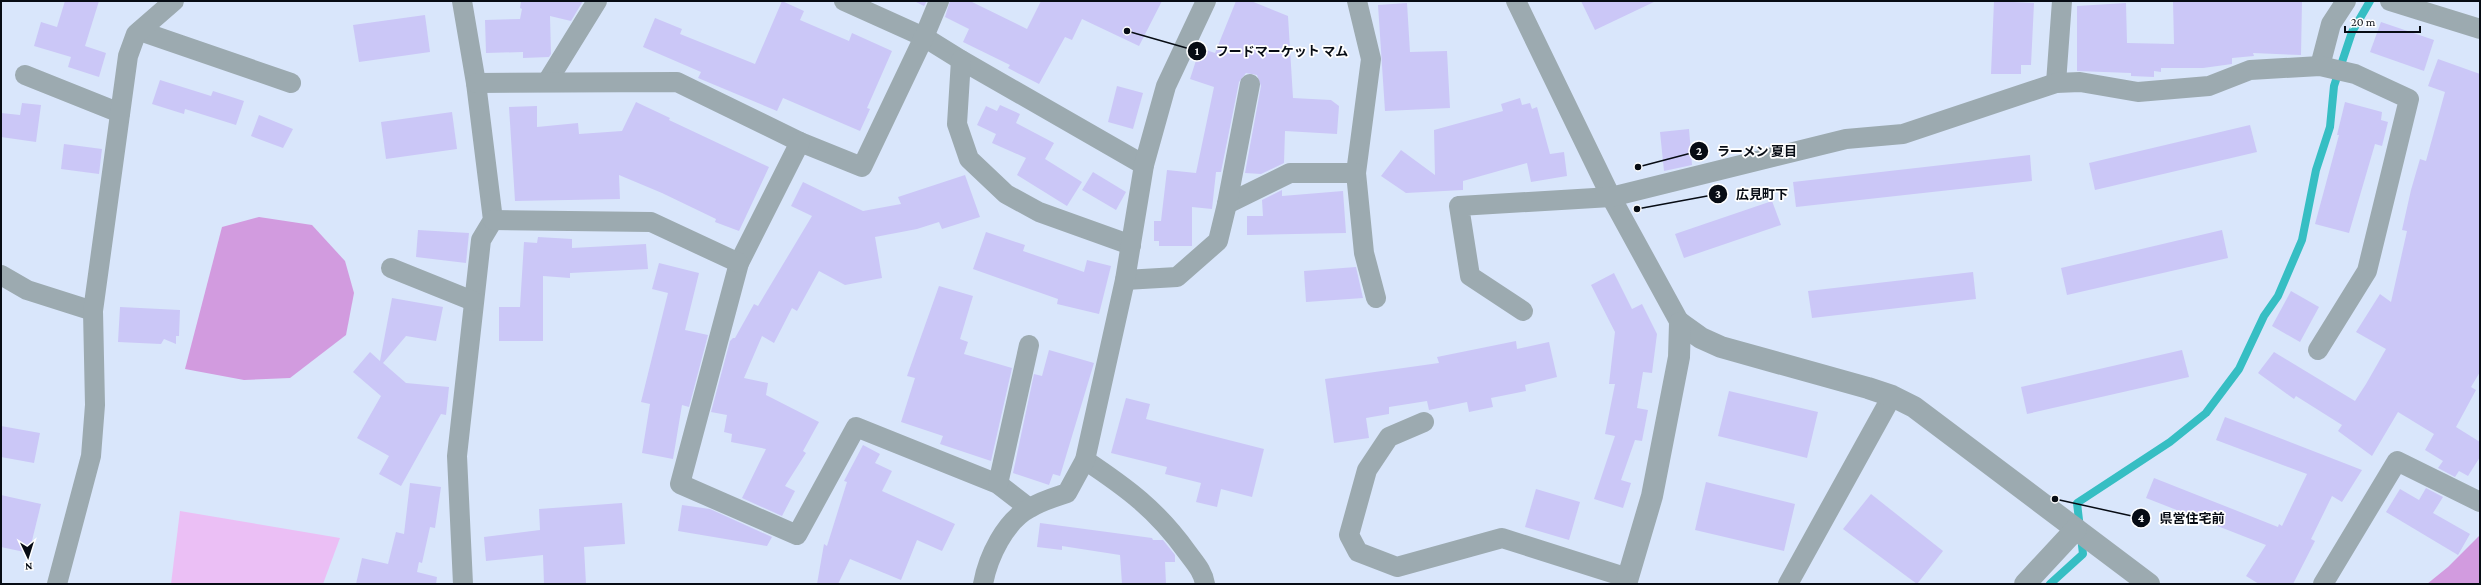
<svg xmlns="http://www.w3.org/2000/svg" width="2481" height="585" font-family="'Crimson Pro','Noto Sans JP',serif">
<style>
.green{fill:#ebbff5}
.forest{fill:#d29bdf}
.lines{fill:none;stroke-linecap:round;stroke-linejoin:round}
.stream{stroke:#36bec3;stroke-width:8}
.building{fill:#cbc7f7}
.minor{stroke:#9caab0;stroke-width:20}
.tertiary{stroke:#9caab0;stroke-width:22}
.leader{fill:none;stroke:#070c14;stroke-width:1.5}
.callout-dot{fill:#070c14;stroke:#fff;stroke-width:1.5}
.mark-label{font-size:12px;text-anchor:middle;font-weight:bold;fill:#fff}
.callout-label{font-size:13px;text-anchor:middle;font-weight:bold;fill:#070c14;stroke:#fff;stroke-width:3.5;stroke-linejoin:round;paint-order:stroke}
</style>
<rect width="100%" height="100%" fill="#d9e6fb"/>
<!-- green -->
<path class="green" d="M 180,511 L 340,538 L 323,584 L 171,584 Z"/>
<!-- forest -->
<g class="forest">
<path d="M 259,217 L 312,225 L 345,261 L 354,293 L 346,335 L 290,378 L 244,380 L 185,369 L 222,227 Z"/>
<path d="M 2480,535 L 2480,584 L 2427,584 L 2448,567 Z"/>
</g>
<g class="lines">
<!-- stream -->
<path class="stream" d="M 2050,584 L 2083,554 L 2077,503 L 2170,442 L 2206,413 L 2239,369 L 2264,316 L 2278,296 L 2302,240 L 2316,170 L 2330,127 L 2334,86 L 2352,32 L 2370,1"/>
</g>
<!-- building -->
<g class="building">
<path d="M 65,1 L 99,1 L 85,46 L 106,53 L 99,77 L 68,67 L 71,57 L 34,46 L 41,22 L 57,27 Z"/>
<path d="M 521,1 L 583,1 L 571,21 L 550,16 L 551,54 L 549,57 L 523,58 L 523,52 L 486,53 L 485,20 L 520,19 L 522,9 L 520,8 Z"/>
<path d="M 782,1 L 804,11 L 800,20 L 849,41 L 852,33 L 892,51 L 867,108 L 870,109 L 860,131 L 783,98 L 777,111 L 698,78 L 701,72 L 643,47 L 655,18 L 682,29 L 680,34 L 755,64 Z"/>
<path d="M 914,1 L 927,1 L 924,6 Z"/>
<path d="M 950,1 L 970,1 L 1027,29 L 1041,1 L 1162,1 L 1139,46 L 1082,19 L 1072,40 L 1065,37 L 1039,84 L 1008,68 L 1010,65 L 963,42 L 969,29 L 945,17 Z"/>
<path d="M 1236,1 L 1251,1 L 1288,16 L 1293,98 L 1331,100 L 1339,106 L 1337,134 L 1285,131 L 1284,163 L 1261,174 L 1245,173 L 1261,86 L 1257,75 L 1246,73 L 1239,82 L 1221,172 L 1216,172 L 1212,209 L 1192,207 L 1192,246 L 1159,246 L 1159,241 L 1154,241 L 1154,221 L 1161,221 L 1167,170 L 1196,173 L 1214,87 L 1190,79 L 1200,48 L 1215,53 Z"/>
<path d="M 1581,1 L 1656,1 L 1595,30 Z"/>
<path d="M 1994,1 L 2034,3 L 2031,65 L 2021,65 L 2021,74 L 1991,74 Z"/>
<path d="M 2173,1 L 2302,1 L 2301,55 L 2253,53 L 2254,56 L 2232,58 L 2232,64 L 2203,68 L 2161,68 L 2161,72 L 2154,71 L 2154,77 L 2131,76 L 2131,73 L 2077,71 L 2077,6 L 2126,3 L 2127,43 L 2174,44 Z"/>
<path d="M 1407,3 L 1410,52 L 1447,51 L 1450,108 L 1385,111 L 1378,5 Z"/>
<path d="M 425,15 L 430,52 L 359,62 L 353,25 Z"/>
<path d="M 2381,22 L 2434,40 L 2424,71 L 2370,52 Z"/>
<path d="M 2438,59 L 2480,74 L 2480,372 L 2471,387 L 2476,390 L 2456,427 L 2480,442 L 2480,457 L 2468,476 L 2459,471 L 2455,477 L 2438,468 L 2443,461 L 2425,450 L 2434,434 L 2398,412 L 2372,456 L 2338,431 L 2342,425 L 2296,396 L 2294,399 L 2258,373 L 2274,352 L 2355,401 L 2366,384 L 2386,349 L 2356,332 L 2380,294 L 2391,302 L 2407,231 L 2402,230 L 2411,190 L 2420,159 L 2426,161 L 2445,92 L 2428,86 Z"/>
<path d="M 160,80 L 211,96 L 213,91 L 244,101 L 236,125 L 185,109 L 184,114 L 152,104 Z"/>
<path d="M 1117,86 L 1143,93 L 1133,129 L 1108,122 Z"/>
<path d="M 1520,98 L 1522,105 L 1530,103 L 1532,109 L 1537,107 L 1550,154 L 1564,152 L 1567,176 L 1531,182 L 1527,163 L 1463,181 L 1463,190 L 1406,193 L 1381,176 L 1401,150 L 1435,175 L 1434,130 L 1503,111 L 1501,104 Z"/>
<path d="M 636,102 L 670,118 L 669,120 L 769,167 L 739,231 L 715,222 L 716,219 L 662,193 L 619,175 L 620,199 L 515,201 L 509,107 L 537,106 L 537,127 L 578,123 L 579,134 L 622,131 Z"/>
<path d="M 2345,102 L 2382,112 L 2381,120 L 2388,122 L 2382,146 L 2375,144 L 2349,233 L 2315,224 L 2339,135 L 2337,135 Z"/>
<path d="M 22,103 L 41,105 L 36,142 L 1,137 L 1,113 L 20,115 Z"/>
<path d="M 1000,105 L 1020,114 L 1016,123 L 1054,143 L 1045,159 L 1082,182 L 1067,206 L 1017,175 L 1026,158 L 992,143 L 996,134 L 977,125 L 986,106 L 997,111 Z"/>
<path d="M 452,112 L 457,149 L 386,159 L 381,122 Z"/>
<path d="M 259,115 L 293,129 L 283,148 L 251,136 Z"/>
<path d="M 2250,125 L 2257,152 L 2095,190 L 2089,163 Z"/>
<path d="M 1689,129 L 1692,165 L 1664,171 L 1660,132 Z"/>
<path d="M 64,144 L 102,149 L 99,174 L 61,169 Z"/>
<path d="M 2030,155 L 2032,181 L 1796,207 L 1793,182 Z"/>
<path d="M 1093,172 L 1126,192 L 1116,210 L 1082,190 Z"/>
<path d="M 965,175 L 980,217 L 942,229 L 939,222 L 917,229 L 875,237 L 882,278 L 845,285 L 819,271 L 797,311 L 792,308 L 774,343 L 762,336 L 744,378 L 768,383 L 766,395 L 819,422 L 803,451 L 806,453 L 785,486 L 795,491 L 782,516 L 742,498 L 766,449 L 731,442 L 732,434 L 724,432 L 727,415 L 711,412 L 730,341 L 733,338 L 735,338 L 754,304 L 758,306 L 812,216 L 791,206 L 803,182 L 863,211 L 901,204 L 898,197 Z"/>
<path d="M 1282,190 L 1282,196 L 1343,191 L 1346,233 L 1247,235 L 1247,216 L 1263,216 L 1262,200 Z"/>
<path d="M 1772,201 L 1781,225 L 1684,258 L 1675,234 Z"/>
<path d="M 418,230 L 469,233 L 466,263 L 416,257 Z"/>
<path d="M 2222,230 L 2228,258 L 2067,295 L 2061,268 Z"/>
<path d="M 986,232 L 1025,245 L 1023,251 L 1084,272 L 1087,260 L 1111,266 L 1099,314 L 1057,304 L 1058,299 L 973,269 Z"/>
<path d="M 538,237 L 572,239 L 572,248 L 646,244 L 648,269 L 570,273 L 570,278 L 543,276 L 543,341 L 499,341 L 499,307 L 520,307 L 524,242 L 537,243 Z"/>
<path d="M 659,263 L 699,273 L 685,330 L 708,335 L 689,407 L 682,405 L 673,459 L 642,453 L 650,404 L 641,402 L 668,293 L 652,289 Z"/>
<path d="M 1356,267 L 1363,298 L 1306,302 L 1304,271 Z"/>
<path d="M 1973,272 L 1976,299 L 1812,318 L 1808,291 Z"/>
<path d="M 1614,273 L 1632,309 L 1642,304 L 1657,334 L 1652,373 L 1643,372 L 1637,408 L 1648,410 L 1642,441 L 1635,440 L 1621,480 L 1631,483 L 1623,508 L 1594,499 L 1615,436 L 1605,434 L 1615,384 L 1609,384 L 1615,332 L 1591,285 Z"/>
<path d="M 939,286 L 973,296 L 960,339 L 968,342 L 964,354 L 1012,368 L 991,461 L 940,444 L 943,436 L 901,422 L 915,378 L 907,376 Z"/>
<path d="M 2291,291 L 2319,307 L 2300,342 L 2272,326 Z"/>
<path d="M 392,298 L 443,307 L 436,341 L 406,336 L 383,363 L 406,383 L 449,387 L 446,415 L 441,414 L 401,486 L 379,474 L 389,456 L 357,438 L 381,396 L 353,372 L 370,352 L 380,361 Z"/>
<path d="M 120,307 L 180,310 L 179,336 L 176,336 L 176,344 L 164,339 L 161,344 L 118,342 Z"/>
<path d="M 1516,341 L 1517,349 L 1549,342 L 1557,377 L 1525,385 L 1526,391 L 1491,398 L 1493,407 L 1469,412 L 1467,402 L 1429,410 L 1427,401 L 1389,407 L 1389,414 L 1366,418 L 1369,438 L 1334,443 L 1325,379 L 1439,363 L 1437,357 Z"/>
<path d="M 1049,350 L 1094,363 L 1060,476 L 1053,474 L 1049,485 L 1013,473 L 1034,374 L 1042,376 Z"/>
<path d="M 2182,350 L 2189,377 L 2027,414 L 2021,387 Z"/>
<path d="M 1729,391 L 1818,412 L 1807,458 L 1718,436 Z"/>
<path d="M 1126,398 L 1150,404 L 1146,419 L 1264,449 L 1252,497 L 1221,489 L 1217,507 L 1196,502 L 1201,483 L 1165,474 L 1167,467 L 1111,453 Z"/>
<path d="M 2225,417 L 2362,470 L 2342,502 L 2332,496 L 2311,539 L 2315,541 L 2293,584 L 2259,584 L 2246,576 L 2266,545 L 2146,498 L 2154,478 L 2278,527 L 2279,524 L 2282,526 L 2307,474 L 2216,440 Z"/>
<path d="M 1,426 L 40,433 L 34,463 L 1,457 Z"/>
<path d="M 863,445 L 880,454 L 875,463 L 892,471 L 882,491 L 955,524 L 942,551 L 917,540 L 901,580 L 850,559 L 838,584 L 817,584 L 824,544 L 827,546 L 847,482 L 844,481 Z"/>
<path d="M 1706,482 L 1795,504 L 1784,551 L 1695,530 Z"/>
<path d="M 410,483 L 441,487 L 435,528 L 430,527 L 422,563 L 419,562 L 417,572 L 437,577 L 436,584 L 356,584 L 362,558 L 388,564 L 396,532 L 404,534 Z"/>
<path d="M 2426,488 L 2443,497 L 2433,513 L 2470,534 L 2458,555 L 2386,512 L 2400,489 L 2419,500 Z"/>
<path d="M 1536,489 L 1580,502 L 1569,540 L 1525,527 Z"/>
<path d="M 1871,494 L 1943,551 L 1917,584 L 1843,529 Z"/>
<path d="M 1,495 L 41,504 L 29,553 L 1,547 Z"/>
<path d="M 622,503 L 625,544 L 584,547 L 586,584 L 544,584 L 543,555 L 486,561 L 484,537 L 540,530 L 539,509 Z"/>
<path d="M 682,505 L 710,509 L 772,537 L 767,546 L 678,531 Z"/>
<path d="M 1040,523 L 1152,538 L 1153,540 L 1163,540 L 1175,555 L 1175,562 L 1165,562 L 1166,584 L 1122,584 L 1120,555 L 1062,546 L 1062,550 L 1037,547 Z"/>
</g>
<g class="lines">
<!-- minor -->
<g class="minor">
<path d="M 462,1 L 476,83 L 493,220 L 481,240 L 457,456 L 463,584"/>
<path d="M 844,1 L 924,37 L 961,60 L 1144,165"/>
<path d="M 1357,1 L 1371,59 L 1356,173 L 1364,253 L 1376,298"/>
<path d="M 1516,1 L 1611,197 L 1680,323"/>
<path d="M 2390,1 L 2480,29"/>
<path d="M 140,31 L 291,83"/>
<path d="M 961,60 L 957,124 L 969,159 L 1006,194 L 1039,212 L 1131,245"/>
<path d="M 2320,66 L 2331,24 L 2346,1"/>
<path d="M 25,75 L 120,113"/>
<path d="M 547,82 L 597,1"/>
<path d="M 476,83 L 677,82 L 800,142 L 862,167 L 924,37 L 939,1"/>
<path d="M 2056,83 L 2062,1"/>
<path d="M 800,142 L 739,263 L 680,484 L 797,535 L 856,427 L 998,484 L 1029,508"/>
<path d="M 1227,204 L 1290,173 L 1356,173"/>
<path d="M 493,220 L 651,222 L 739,263"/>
<path d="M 391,268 L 473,301"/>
<path d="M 1,275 L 27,290 L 93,311"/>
<path d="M 1125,280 L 1177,277 L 1218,241 L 1227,204 L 1250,84"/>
<path d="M 1523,311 L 1470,276 L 1459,206 L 1611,197 L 1846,139 L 1903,134 L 2056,83 L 2080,82 L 2138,92 L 2209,86 L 2250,70 L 2320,66 L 2355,74 L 2409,99 L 2367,271 L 2318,350"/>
<path d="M 1424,422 L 1389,437 L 1367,470 L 1349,535 L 1358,552 L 1397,567 L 1502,538 L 1628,578"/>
<path d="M 1085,460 C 1127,488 1157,510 1187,552 C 1195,563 1203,571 1205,584"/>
<path d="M 998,484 L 1029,345"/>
<path d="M 57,584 L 91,456 L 95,405 L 93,311 L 128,56 L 136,34 L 174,1"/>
<path d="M 983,584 C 988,557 1005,521 1030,508 C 1041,501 1055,497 1067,493 L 1085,460 L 1125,280 L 1144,165 L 1166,86 L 1206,1"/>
<path d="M 1788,584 L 1892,396"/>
<path d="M 2323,584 L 2397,461 L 2480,502"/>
</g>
<!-- tertiary -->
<g class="tertiary">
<path d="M 1680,323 L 1701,338 L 1721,347 L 1868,388 L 1892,396 L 1914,407 L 2149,584"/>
<path d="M 1626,584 L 1652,496 L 1679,357 L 1680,323"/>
<path d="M 2025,584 L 2076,529"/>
</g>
</g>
<!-- callouts -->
<path class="leader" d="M1127 31L1197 51M1638 167L1699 151M1637 209L1718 194M2055 499L2141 518"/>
<g class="callout-dot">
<circle cx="1127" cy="31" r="4"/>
<circle cx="1638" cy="167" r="4"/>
<circle cx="1637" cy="209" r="4"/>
<circle cx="2055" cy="499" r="4"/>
<circle cx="1197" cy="51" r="10"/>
<circle cx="1699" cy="151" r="10"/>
<circle cx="1718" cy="194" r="10"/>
<circle cx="2141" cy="518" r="10"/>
</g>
<g class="mark-label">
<text x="1197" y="55">1</text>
<text x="1699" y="155">2</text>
<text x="1718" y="198">3</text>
<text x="2141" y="522">4</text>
</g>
<g class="callout-label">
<text x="1282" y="56">フードマーケット マム</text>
<text x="1757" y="156">ラーメン 夏目</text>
<text x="1762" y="199">広見町下</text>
<text x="2192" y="523">県営住宅前</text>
</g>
<!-- border -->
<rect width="2481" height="585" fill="none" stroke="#070c14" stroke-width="4"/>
<!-- north arrow -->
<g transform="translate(28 557) rotate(176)" stroke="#ffffff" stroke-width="3" paint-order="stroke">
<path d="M0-3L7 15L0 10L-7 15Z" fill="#070c14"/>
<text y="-6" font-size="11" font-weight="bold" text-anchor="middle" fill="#070c14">N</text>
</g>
<!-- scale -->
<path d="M2345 26v6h75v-6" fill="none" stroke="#070c14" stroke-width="2"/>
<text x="2351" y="26" font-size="12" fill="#070c14" stroke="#ffffff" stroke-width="3" paint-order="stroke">20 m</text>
</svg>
